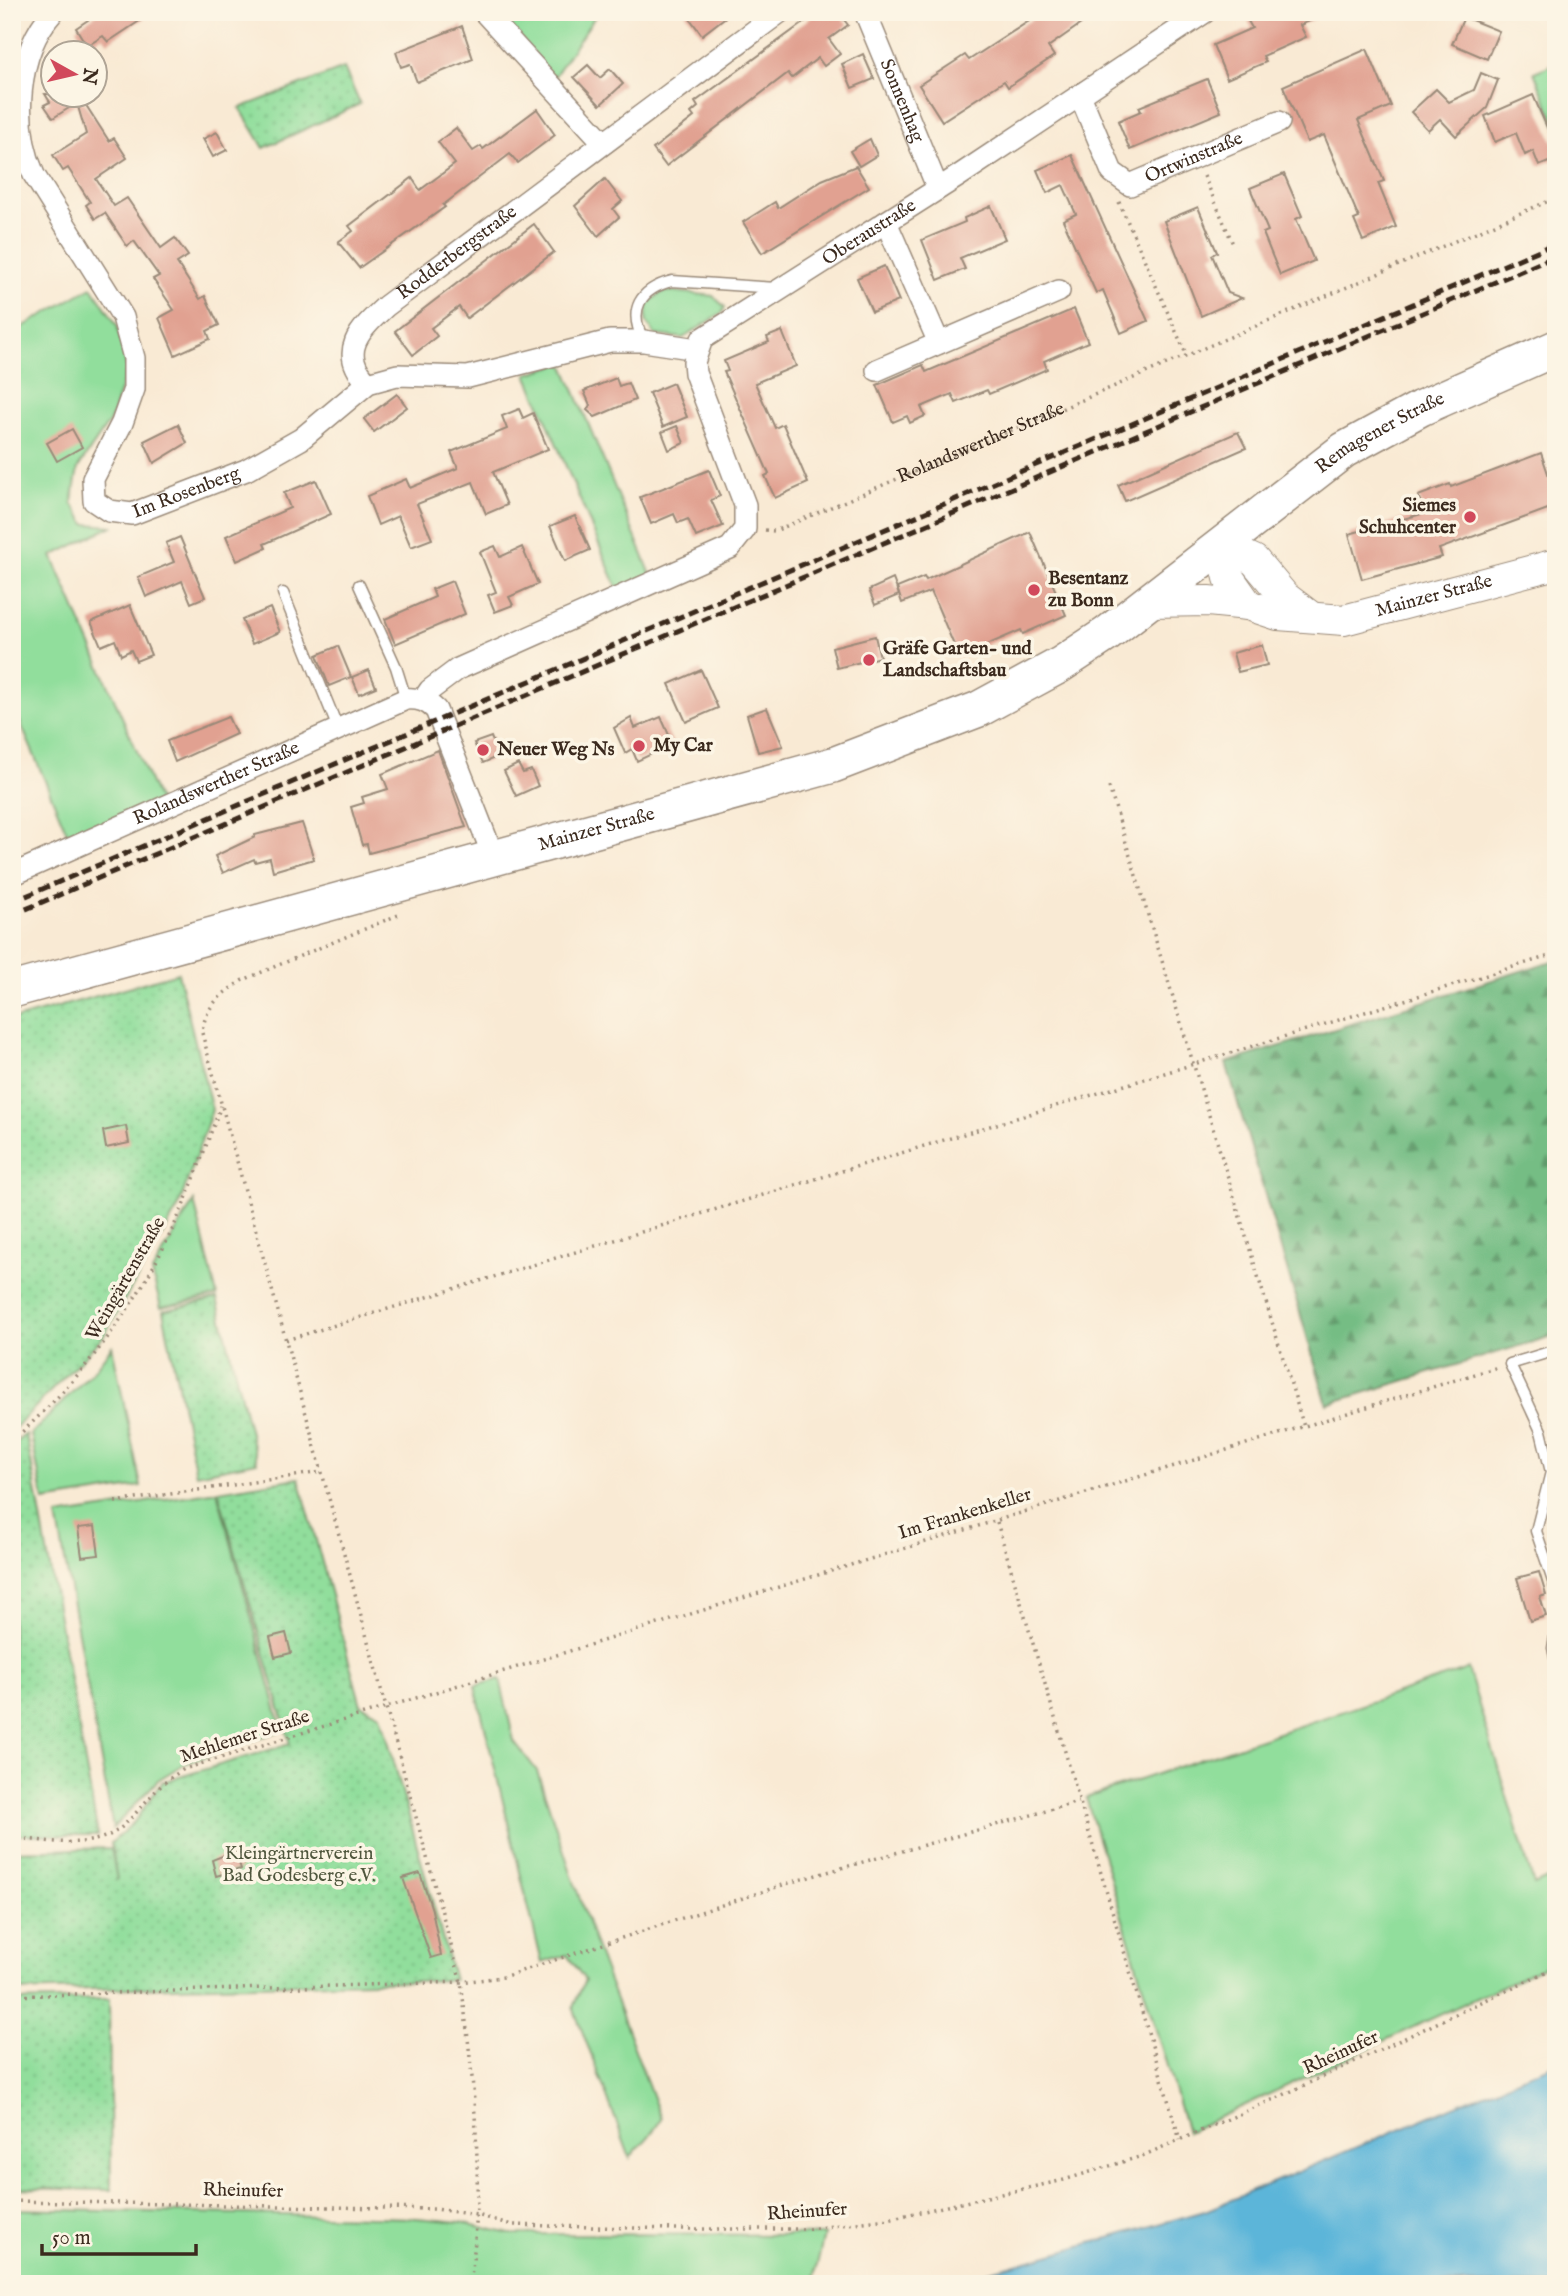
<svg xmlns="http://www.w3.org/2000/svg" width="1568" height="2296" font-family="'IM FELL English',serif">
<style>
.grass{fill:#91de9c;stroke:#66845d;stroke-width:2}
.forest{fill:url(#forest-firs);stroke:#587451;stroke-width:2}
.park{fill:url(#park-dots);stroke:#66845d;stroke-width:2}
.water{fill:#5cb5d9;stroke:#4c707c;stroke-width:2}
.building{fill:#e1a191}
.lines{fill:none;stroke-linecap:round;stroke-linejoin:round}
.lane-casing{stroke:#9a8a79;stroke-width:13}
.street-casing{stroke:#9a8a79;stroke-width:24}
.secondary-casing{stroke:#9a8a79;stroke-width:32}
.primary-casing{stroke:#9a8a79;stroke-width:38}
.path{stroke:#9a8a79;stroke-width:3.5;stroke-dasharray:2 5;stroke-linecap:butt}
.lane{stroke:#fff;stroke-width:10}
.street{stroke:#fff;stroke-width:21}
.secondary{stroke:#fff;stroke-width:30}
.primary{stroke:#fff;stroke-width:35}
.rail{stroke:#3b2a1e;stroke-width:5;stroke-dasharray:10 5;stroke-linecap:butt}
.poi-dot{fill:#d1495b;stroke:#fcf5e5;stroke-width:2.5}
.labels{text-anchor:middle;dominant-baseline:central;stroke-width:7;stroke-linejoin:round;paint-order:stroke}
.street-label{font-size:19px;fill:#3b2a1e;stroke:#fcf5e5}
.poi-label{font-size:19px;font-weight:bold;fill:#3b2a1e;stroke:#fcf5e5;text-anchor:start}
.park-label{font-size:19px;fill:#50573e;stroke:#fcf5e5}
</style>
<defs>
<pattern id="forest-firs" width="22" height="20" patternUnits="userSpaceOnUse" patternTransform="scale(1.75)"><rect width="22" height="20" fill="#74bd84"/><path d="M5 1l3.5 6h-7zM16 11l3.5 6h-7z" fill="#609a6b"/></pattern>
<pattern id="park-dots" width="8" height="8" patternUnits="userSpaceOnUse" patternTransform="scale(1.75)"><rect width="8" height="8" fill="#91de9c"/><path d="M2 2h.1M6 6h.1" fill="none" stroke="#7ebf86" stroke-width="1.8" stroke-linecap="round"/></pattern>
</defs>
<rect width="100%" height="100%" fill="#fcf5e5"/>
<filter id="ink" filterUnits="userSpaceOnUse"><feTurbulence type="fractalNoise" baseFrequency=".0143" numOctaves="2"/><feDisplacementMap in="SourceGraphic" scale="14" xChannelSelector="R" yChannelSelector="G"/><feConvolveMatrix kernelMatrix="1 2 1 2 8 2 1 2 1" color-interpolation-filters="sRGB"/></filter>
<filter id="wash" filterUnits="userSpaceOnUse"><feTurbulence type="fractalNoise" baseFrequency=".00686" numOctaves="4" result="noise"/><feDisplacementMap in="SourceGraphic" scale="28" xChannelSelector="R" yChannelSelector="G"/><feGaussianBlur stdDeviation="1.57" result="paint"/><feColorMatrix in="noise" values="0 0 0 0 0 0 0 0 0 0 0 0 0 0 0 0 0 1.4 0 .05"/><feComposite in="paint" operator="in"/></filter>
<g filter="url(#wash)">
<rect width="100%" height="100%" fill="#f9ead4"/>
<!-- grass -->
<g class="grass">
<path d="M 491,12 L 598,12 L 552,80 Z"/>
<path d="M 1556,63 L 1556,125 L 1534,72 Z"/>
<path d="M 92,287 L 117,325 L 127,369 L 111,419 L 78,468 L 72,503 L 86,524 L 112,526 L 52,556 L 160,804 L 71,842 L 12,703 L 12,333 Z"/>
<path d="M 670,291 L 713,296 L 725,307 L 722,313 L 683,338 L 655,335 L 646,321 L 648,303 L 661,293 Z"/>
<path d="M 563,363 L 652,577 L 619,592 L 527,374 Z"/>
<path d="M 194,1201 L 217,1296 L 161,1308 L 152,1272 Z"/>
<path d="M 112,1346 L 141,1486 L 44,1501 L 31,1434 L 94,1370 Z"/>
<path d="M 217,1491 L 282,1730 L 184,1764 L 158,1780 L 113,1828 L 57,1516 Z"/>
<path d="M 1468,1669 L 1534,1885 L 1556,1875 L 1556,1961 L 1187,2132 L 1086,1798 Z"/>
<path d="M 500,1679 L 514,1741 L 537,1771 L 595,1944 L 661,2119 C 652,2136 641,2143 630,2158 L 573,2007 L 585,1980 L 567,1955 L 542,1963 L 475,1686 Z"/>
<path d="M 12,2209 L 416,2218 L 461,2222 L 510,2234 L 824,2235 L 814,2279 L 809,2284 L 12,2284 Z"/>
</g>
<!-- forest -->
<path class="forest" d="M 1556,960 L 1556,1335 L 1327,1404 L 1226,1063 Z"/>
<!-- park -->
<g class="park">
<path d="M 344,68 L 360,104 L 264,148 L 240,108 Z"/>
<path d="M 178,973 L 212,1110 L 178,1208 L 103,1337 L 12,1431 L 12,1020 Z"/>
<path d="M 217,1299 L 257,1462 L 196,1474 L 163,1311 Z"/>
<path d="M 26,1434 L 98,1835 L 12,1835 L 12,1445 Z"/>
<path d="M 299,1478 L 361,1705 L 381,1715 L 454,1980 L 12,1991 L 12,1851 L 111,1848 L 117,1880 L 111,1843 L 134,1822 L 162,1782 L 290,1744 L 218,1491 Z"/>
<path d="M 109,1999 L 111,2190 L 12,2188 L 12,2001 Z"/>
</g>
<!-- water -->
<path class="water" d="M 1556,2063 L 1556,2284 L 945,2284 L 1205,2211 Z"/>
<g id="blocks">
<!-- building -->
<g class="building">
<path d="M 100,12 L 153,12 L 108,42 L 103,36 L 87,46 L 76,28 Z"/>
<path d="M 685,12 L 732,12 L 702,35 Z"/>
<path d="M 818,12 L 838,12 L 848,25 L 829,39 L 840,54 L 824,66 L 818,58 L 792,78 L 788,73 L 666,166 L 653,149 L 694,117 L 691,113 L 698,107 L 695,102 Z"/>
<path d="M 1043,12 L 1098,12 L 1048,47 L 1054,56 L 1008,87 L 1004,81 L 942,121 L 919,85 L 965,55 L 969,60 Z"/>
<path d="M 1270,12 L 1331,12 L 1300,25 L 1306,37 L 1263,56 L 1266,62 L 1227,79 L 1213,45 L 1252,28 L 1248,21 Z"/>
<path d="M 1464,17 L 1499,31 L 1487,59 L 1452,44 Z"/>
<path d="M 462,26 L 473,59 L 417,82 L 410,64 L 401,67 L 396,52 Z"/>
<path d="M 1367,49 L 1391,106 L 1358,120 L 1384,181 L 1378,183 L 1396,227 L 1363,241 L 1354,220 L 1359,218 L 1324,135 L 1307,142 L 1283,86 Z"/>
<path d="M 863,54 L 874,79 L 852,88 L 842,64 Z"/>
<path d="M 588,65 L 600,78 L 610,69 L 623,84 L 600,105 L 574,77 Z"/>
<path d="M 1481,73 L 1498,80 L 1487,108 L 1456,136 L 1440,119 L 1428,130 L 1411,112 L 1436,89 L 1449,102 L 1474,90 Z"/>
<path d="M 1207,79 L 1221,112 L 1130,150 L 1118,121 L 1141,111 L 1139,107 Z"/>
<path d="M 45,94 L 89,94 L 82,99 L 109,141 L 114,138 L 127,158 L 96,179 L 114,206 L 127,198 L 161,248 L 175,238 L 188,256 L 177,263 L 200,299 L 205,296 L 219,325 L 207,331 L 210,339 L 175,355 L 159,318 L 174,310 L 153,279 L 159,276 L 134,241 L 127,246 L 105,213 L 95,219 L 86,205 L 90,202 L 68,168 L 63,171 L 53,155 L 86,134 L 77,103 L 53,118 L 44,105 L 50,102 Z"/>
<path d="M 1533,95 L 1556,148 L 1556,159 L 1539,166 L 1533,151 L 1525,155 L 1516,133 L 1495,142 L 1485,116 Z"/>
<path d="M 537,109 L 555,135 L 518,163 L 510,154 L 443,205 L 445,207 L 359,268 L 338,242 L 353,231 L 349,226 L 412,178 L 420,190 L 455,164 L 438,142 L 456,128 L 473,151 L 481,146 L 483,149 Z"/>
<path d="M 217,132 L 227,150 L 213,157 L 203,139 Z"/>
<path d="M 870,139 L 877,155 L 859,166 L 850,151 Z"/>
<path d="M 1072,155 L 1148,321 L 1121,333 L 1103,290 L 1096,293 L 1063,220 L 1076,214 L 1063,185 L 1047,193 L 1037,170 Z"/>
<path d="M 856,166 L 869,187 L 762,253 L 743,222 L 775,202 L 778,208 L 822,180 Z"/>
<path d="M 1284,174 L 1302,216 L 1296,219 L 1314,261 L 1280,275 L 1263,233 L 1268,231 L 1250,188 Z"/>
<path d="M 605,179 L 622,201 L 613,209 L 619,217 L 598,236 L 575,206 Z"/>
<path d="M 991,206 L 1005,239 L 960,258 L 965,269 L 938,280 L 922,240 L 965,222 L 964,218 Z"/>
<path d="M 1198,207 L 1217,252 L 1212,255 L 1228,293 L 1242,298 L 1201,316 L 1164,221 Z"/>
<path d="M 534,224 L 554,252 L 467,318 L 459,307 L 431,328 L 437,336 L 413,355 L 395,331 Z"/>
<path d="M 884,266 L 899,301 L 872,312 L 857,278 Z"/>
<path d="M 1074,309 L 1088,342 L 1044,361 L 1047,369 L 989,394 L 987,390 L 956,403 L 952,394 L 921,407 L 925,416 L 910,423 L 907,416 L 893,422 L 877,385 L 923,365 L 926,372 Z"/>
<path d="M 782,331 L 796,366 L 755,383 L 775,428 L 783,424 L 808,483 L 775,498 L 765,476 L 769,474 L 724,372 L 728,371 L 724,361 L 769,342 L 767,337 Z"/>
<path d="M 616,378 L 619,386 L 628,383 L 635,400 L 595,417 L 587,410 L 590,405 L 584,391 Z"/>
<path d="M 673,383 L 687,417 L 663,427 L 649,393 Z"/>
<path d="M 397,394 L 407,407 L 374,432 L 364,419 Z"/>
<path d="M 519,409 L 523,418 L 533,413 L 548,449 L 493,472 L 507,505 L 486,514 L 473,482 L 417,504 L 432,539 L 411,547 L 398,516 L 378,525 L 367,496 L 406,479 L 410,488 L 458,468 L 451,452 L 507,429 L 502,416 Z"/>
<path d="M 178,424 L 187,443 L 154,463 L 144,441 Z"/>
<path d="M 677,426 L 684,443 L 669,450 L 662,432 Z"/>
<path d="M 72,429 L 82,447 L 57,461 L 47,443 Z"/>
<path d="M 1238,432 L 1246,448 L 1125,501 L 1118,485 Z"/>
<path d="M 1541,453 L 1556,497 L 1556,506 L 1439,549 L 1442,557 L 1362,579 L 1349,534 L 1425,513 L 1418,496 L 1450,484 L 1451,487 Z"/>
<path d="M 709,470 L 720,496 L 711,500 L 723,526 L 696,537 L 688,519 L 678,523 L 674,514 L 651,524 L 640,497 Z"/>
<path d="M 316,480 L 331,514 L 264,544 L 266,548 L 237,561 L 226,536 L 290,508 L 284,493 Z"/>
<path d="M 575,516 L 590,550 L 565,561 L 550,526 Z"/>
<path d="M 1030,532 L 1066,615 L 1023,634 L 1021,630 L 959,657 L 931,591 L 902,603 L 897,588 L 924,577 L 926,580 Z"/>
<path d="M 180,537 L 205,597 L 191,603 L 182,581 L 146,597 L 138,577 L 174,562 L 166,543 Z"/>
<path d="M 495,546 L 500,557 L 522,547 L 538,584 L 509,597 L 513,605 L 495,612 L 488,595 L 496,592 L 480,552 Z"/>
<path d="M 893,579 L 899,595 L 875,605 L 869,590 Z"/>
<path d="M 452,581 L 465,614 L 395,644 L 385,619 L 435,597 L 432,589 Z"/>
<path d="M 130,605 L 151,655 L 136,661 L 131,650 L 121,655 L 115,640 L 101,646 L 91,622 Z"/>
<path d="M 270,608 L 280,632 L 252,644 L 242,620 Z"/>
<path d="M 875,636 L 880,657 L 837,668 L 832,647 Z"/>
<path d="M 1262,645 L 1267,665 L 1238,672 L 1233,653 Z"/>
<path d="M 338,646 L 351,677 L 329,686 L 317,655 Z"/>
<path d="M 369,670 L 376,687 L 359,694 L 352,677 Z"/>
<path d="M 701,670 L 718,708 L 686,722 L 669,684 Z"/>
<path d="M 767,708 L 783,746 L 758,752 L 747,715 Z"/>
<path d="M 228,717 L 236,734 L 175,762 L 167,741 Z"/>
<path d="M 661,717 L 673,744 L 637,761 L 632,749 L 625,753 L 614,728 L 631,718 L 635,728 Z"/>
<path d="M 491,737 L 499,756 L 483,763 L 474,743 Z"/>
<path d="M 438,750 L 466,827 L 369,853 L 367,844 L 362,845 L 351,807 L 364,803 L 362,797 L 388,789 L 382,774 Z"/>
<path d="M 518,764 L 523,773 L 531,770 L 538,786 L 516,796 L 504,771 Z"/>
<path d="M 302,823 L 314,859 L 273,871 L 270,858 L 255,862 L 254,859 L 223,873 L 215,856 L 255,837 L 255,835 Z"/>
<path d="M 126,1126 L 129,1143 L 106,1148 L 103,1131 Z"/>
<path d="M 95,1526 L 99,1555 L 82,1557 L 78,1528 Z"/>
<path d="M 1539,1572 L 1546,1595 L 1540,1597 L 1546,1616 L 1530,1621 L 1517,1578 Z"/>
<path d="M 286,1633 L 291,1653 L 275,1657 L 270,1637 Z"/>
<path d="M 235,1851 L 241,1869 L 216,1876 L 212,1860 Z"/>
<path d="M 420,1873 L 432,1910 L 441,1955 L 431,1958 L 403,1878 Z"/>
</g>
</g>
</g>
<g filter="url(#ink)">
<use href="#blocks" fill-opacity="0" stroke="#9a8a79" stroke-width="2"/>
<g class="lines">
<!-- lane casing -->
<g class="lane-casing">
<g id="lane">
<path d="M 644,341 C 627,310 640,289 672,281 L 776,288"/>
<path d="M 359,585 L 396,667 L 406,699"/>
<path d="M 283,593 L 339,731"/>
<path d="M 1556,1350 L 1510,1364 L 1541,1431 L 1551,1472 L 1536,1531 L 1556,1590"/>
<path d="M 1556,1630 L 1553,1648 L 1556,1662"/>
</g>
</g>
<!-- street casing -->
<g class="street-casing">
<g id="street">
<path id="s2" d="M 53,12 C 16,53 12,125 34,175 L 123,317 L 134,358 L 134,389 L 122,423 L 93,479 L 94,501 L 109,511 L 132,514 L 246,470 L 301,439 L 368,383 L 397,375 L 468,377 L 610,341 L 644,341 L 697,349"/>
<path d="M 484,12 L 604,143"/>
<path id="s3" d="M 865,12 L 938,189"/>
<path id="s4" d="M 1080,95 L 1112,172 L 1130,185 L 1279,122"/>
<path d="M 886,222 L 939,343"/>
<path d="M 877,370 L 1059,291"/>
<path id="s5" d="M 368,383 C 337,351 360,330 386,306 L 780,12"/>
<path id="s6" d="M 423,700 L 430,690 L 458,669 L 730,548 L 745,529 L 745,505 L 695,373 L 694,362 L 702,339 L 960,175 L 1205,12"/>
<path id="s7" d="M 12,875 L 406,699 C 419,698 427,701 436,710 L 494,858"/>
</g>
</g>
<!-- secondary casing -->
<g class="secondary-casing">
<g id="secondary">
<path d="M 1221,545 L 1254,560 L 1285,597 L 1310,616"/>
<path d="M 1221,545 L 1229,578 L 1248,605"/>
<path id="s8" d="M 1150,602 L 1208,601 L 1248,605 L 1278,615 L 1344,620 L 1556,564"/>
</g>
</g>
<!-- primary casing -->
<g class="primary-casing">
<g id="primary">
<path id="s9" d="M 12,990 L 833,765 L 979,709 L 1060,665 L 1107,634 L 1344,450 L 1421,408 L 1556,348"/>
</g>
</g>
<!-- path -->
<g class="path">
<path d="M 1204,176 L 1233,244"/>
<path d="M 1119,202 L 1186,354"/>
<path id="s1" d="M 765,530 L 775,531 L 1556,198"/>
<path d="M 1109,787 L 1304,1427"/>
<path d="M 398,915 L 243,980 C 221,994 205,1006 202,1033 L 461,1982 C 474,2082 485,2183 470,2284"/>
<path d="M 286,1340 L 1556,954"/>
<path d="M 12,1441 C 86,1376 144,1297 183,1206 C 197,1173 208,1139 221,1106"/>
<path d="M 115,1502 L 322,1472"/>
<path d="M 997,1522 L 1180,2140"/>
<path d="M 12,1838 C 47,1840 96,1852 124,1825 C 148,1802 154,1787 184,1769 L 1498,1367"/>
<path d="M 12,1996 L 461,1982 L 503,1977 L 795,1881 L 1078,1802"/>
<path d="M 12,2201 L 436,2209 L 477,2215 L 512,2225 L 676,2229 L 809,2229 L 888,2219 L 1064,2180 L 1142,2156 L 1279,2097 L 1556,1967"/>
</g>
<!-- lane -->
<use href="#lane" class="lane"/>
<!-- street -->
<use href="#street" class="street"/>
<!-- secondary -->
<use href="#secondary" class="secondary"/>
<!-- primary -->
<use href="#primary" class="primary"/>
<!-- rail -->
<g class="rail">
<path d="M 12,902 L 1556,243"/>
<path d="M 12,915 L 1556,256"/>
</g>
</g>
</g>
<!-- markers -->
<g class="poi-dot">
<circle cx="1470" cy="517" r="7"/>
<circle cx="1034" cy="590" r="7"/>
<circle cx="869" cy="660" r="7"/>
<circle cx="639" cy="746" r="7"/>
<circle cx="483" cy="750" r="7"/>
</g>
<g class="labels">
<!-- street labels -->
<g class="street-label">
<text stroke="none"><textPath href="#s3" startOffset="96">Sonnenhag</textPath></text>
<text stroke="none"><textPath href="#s4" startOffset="175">Ortwinstraße</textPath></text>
<text stroke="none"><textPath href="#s6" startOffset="768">Oberaustraße</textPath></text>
<text stroke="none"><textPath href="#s5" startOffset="182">Rodderbergstraße</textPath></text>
<text stroke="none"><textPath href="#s9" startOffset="1496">Remagener Straße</textPath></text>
<text stroke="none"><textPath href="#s1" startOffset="234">Rolandswerther Straße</textPath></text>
<text stroke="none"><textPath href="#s2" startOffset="634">Im Rosenberg</textPath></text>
<text stroke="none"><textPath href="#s8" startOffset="289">Mainzer Straße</textPath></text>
<text stroke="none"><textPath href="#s7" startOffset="224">Rolandswerther Straße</textPath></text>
<text stroke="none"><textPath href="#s9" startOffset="606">Mainzer Straße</textPath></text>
<text transform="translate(126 1279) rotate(-60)">Weingärtenstraße</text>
<text transform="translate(965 1514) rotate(-17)">Im Frankenkeller</text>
<text transform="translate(245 1737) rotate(-18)">Mehlemer Straße</text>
<text transform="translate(1341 2053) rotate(-25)">Rheinufer</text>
<text transform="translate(243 2191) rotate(1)">Rheinufer</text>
<text transform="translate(807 2212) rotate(-4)">Rheinufer</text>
</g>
<!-- poi labels -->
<g class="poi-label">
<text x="1456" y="506" text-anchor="end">Siemes<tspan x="1456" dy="22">Schuhcenter</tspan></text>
<text x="1048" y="579">Besentanz<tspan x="1048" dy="22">zu Bonn</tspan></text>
<text x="883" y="649">Gräfe Garten- und<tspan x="883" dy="22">Landschaftsbau</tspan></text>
<text x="653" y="746">My Car</text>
<text x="497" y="750">Neuer Weg Ns</text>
</g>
<!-- park labels -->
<g class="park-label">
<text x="299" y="1854">Kleingärtnerverein<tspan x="299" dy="22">Bad Godesberg e.V.</tspan></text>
</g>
</g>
<!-- margin -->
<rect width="1568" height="2296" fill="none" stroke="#fcf5e5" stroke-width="42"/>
<!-- north arrow -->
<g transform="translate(74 74) rotate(98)"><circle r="33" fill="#fcf5e5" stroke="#afa495" stroke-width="2"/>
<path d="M0-5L12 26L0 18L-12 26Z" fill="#d1495b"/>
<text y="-10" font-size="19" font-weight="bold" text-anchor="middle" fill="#3b2a1e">N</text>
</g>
<!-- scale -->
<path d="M42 2244v10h154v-10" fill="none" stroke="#3b2a1e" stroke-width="3.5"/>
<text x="52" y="2244" font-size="21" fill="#3b2a1e" stroke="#fcf5e5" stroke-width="5" paint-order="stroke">50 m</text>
</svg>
